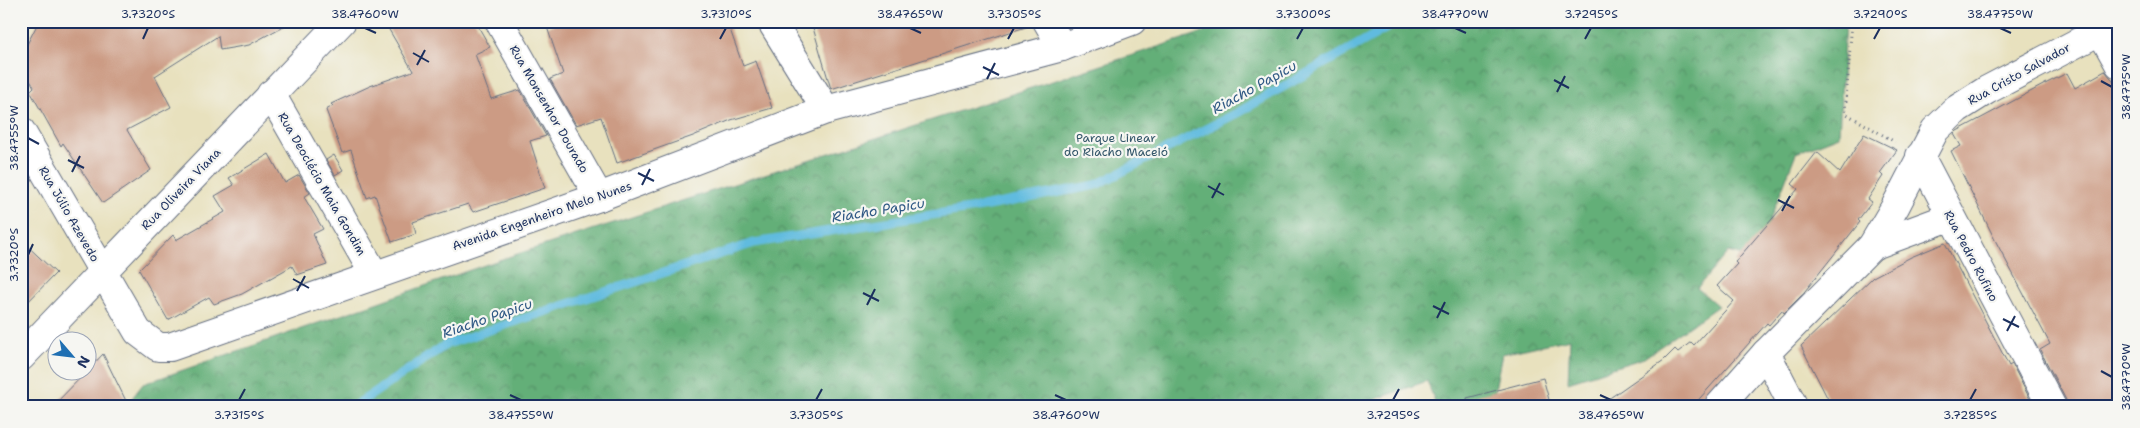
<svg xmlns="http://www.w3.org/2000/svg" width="2140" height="428" font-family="'Shantell Sans',sans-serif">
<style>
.forest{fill:url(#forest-crowns);stroke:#406f6b}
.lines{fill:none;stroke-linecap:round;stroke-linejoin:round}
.stream{stroke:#61bbdf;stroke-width:9}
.building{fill:#cc9b84}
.minor-casing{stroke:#636d80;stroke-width:30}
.path{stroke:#636d80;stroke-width:3;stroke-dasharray:1 4;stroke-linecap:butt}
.minor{stroke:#fff;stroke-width:28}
.ticks{fill:none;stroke:#1b2f5e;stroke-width:2}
.labels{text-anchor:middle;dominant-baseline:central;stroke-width:4.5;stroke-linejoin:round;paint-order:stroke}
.street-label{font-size:12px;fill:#1b2f5e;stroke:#f6f6f2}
.park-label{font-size:12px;fill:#33566a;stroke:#f6f6f2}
.water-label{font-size:14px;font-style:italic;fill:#305985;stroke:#f6f6f2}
.neatline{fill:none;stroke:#1b2f5e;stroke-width:2}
.ticks-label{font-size:12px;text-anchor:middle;fill:#1b2f5e}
</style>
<defs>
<pattern id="forest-crowns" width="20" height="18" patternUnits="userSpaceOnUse" patternTransform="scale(1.25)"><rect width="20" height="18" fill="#64af78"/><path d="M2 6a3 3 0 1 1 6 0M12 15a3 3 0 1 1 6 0" fill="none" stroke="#528f66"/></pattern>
</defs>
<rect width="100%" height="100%" fill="#f6f6f2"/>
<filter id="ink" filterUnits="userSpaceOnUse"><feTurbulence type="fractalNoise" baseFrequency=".02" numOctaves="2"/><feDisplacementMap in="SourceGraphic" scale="10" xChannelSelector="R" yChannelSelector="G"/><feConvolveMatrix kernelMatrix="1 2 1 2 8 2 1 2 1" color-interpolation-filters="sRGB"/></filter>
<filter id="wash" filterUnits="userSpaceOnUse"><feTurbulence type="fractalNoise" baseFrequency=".0096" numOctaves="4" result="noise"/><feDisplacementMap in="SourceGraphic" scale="20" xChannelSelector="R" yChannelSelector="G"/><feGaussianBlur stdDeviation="1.12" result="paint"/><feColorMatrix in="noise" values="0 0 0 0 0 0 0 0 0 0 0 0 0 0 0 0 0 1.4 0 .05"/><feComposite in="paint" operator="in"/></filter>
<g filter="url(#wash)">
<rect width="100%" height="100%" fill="#e8e1be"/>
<!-- forest -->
<path class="forest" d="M 1238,21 L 1845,21 L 1839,136 L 1796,153 L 1755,259 L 1728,252 L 1697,288 L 1718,306 L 1644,358 L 1568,382 L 1570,339 L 1502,354 L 1492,404 L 1481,407 L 1437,407 L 1427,381 L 1354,407 L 125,407 L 143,384 L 499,260 Z"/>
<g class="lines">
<!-- stream -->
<path class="stream" d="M 353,407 L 447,344 L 754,243 L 982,207 L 1096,185 L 1239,112 L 1399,21"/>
</g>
<g id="blocks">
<!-- building -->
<g class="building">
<path d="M 39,21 L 293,21 L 249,45 L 220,50 L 218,36 L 155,76 L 171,107 L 127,130 L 151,170 L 103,203 L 63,143 L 61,146 L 30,91 L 34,87 L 21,65 L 21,56 Z"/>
<path d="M 384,21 L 475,21 L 490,47 L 475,54 L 491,99 L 520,90 L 546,136 L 530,141 L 545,188 L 473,212 L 468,204 L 413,222 L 416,234 L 392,242 L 375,195 L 367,198 L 351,150 L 342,153 L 326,110 L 333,106 L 331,104 L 370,86 L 413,71 Z"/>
<path d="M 562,21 L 727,21 L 743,66 L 756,61 L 772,108 L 731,120 L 693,136 L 617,163 L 601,117 L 576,125 L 550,79 L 563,74 L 547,27 Z"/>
<path d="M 811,21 L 1028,21 L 1029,26 L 831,89 Z"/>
<path d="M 2105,71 L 2111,78 L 2119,91 L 2119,407 L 2067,407 L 2066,400 L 2040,350 L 2050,344 L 1994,238 L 1951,151 L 1961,146 L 1954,134 L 1957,131 L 2045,84 L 2067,73 L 2075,88 Z"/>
<path d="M 1864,134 L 1897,150 L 1880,173 L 1883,176 L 1868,199 L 1872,202 L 1858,220 L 1860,222 L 1801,296 L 1784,313 L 1782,310 L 1769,325 L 1767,323 L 1692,407 L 1597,407 L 1664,360 L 1675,349 L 1678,352 L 1691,342 L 1694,345 L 1734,301 L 1717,286 L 1737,264 L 1735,262 L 1798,189 L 1792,184 L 1817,152 L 1840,173 Z"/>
<path d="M 269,154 L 285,183 L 299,175 L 310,193 L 304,197 L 323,229 L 313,234 L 327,265 L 297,275 L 292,266 L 242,294 L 214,304 L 209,297 L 168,320 L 139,270 L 173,235 L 176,240 L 225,212 L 215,196 L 234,185 L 229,178 Z"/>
<path d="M 334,155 L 343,170 L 335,175 L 326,160 Z"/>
<path d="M 21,240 L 56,273 L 21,309 Z"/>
<path d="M 1945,243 L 2009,366 L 2012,364 L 2034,407 L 1832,407 L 1801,346 L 1873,277 L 1911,257 Z"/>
<path d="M 103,354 L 129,407 L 52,407 L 88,370 Z"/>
<path d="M 1543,378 L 1551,407 L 1468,407 L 1467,398 Z"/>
</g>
</g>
</g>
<g filter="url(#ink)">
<use href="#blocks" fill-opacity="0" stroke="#636d80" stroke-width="1"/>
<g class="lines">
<!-- minor casing -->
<g class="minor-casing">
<g id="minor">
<path d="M 499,21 L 599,197"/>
<path d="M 771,21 L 826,110"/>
<path d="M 1047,21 L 1062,47"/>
<path d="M 2100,30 L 2119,64"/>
<path d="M 271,94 L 374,274"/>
<path d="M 21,131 L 138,332 L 158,347 L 170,347 L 599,197 L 826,110 L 1062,47 L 1132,21"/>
<path d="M 1920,156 L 2052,407"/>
<path d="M 1872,246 L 1950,217"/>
<path d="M 1766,353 L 1794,407"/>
<path d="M 21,357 L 342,21"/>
<path d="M 1718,407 L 1766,353 L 1872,246 L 1895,207 L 1935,130 L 1957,109 L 1987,90 L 2119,21"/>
</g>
</g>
<!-- path -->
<path class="path" d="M 1852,21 L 1845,113 L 1895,142"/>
<!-- minor -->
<use href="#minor" class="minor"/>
</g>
</g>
<!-- ticks -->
<path class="ticks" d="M 365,28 L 376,33M 910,28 L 921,33M 1455,28 L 1466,33M 2000,28 L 2011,33M 143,39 L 148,28M 720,39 L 726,28M 1008,39 L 1014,28M 1297,39 L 1303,28M 1585,39 L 1591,28M 1874,39 L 1880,28M 413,53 L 429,62M 417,65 L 425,50M 983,67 L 999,75M 987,79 L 995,63M 1554,80 L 1569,88M 2101,81 L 2112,87M 1557,92 L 1565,76M 28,138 L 39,144M 68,160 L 84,168M 72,172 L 80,156M 638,173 L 654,181M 642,185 L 650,169M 1208,186 L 1224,195M 1212,198 L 1220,183M 1778,200 L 1794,208M 1782,211 L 1790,196M 28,255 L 33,244M 293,279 L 309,288M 297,291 L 305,276M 863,293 L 879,301M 867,305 L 875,289M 1433,306 L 1449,314M 1437,318 L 1445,302M 2003,319 L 2019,327M 2007,331 L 2015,316M 2101,371 L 2112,377M 510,395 L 521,400M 1055,395 L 1066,400M 1600,395 L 1611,400M 239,400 L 245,389M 816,400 L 822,389M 1393,400 L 1399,389M 1970,400 L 1976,389"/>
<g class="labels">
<!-- street labels -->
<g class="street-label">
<text transform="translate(2019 74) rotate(-29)">Rua Cristo Salvador</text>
<text transform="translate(549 109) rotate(60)">Rua Monsenhor Dourado</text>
<text transform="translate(322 184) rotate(60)">Rua Deoclécio Maia Gondim</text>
<text transform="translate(181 189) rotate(-46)">Rua Oliveira Viana</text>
<text transform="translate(69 214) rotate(60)">Rua Júlio Azevedo</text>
<text transform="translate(542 216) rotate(-19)">Avenida Engenheiro Melo Nunes</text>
<text transform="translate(1971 256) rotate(62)">Rua Pedro Rufino</text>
</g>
<!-- park labels -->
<g class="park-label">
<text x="1116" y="138">Parque Linear<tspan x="1116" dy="14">do Riacho Maceió</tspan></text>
</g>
<!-- water labels -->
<g class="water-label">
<text transform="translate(1254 87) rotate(-29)">Riacho Papicu</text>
<text transform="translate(878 210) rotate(-9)">Riacho Papicu</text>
<text transform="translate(487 318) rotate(-19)">Riacho Papicu</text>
</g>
</g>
<!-- margin -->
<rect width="2140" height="428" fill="none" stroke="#f6f6f2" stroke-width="55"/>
<!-- north arrow -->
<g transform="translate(72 356) rotate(118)"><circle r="24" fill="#f6f6f2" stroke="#9ea6b7"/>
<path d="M0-4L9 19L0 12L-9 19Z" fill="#1f6fb2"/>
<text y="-8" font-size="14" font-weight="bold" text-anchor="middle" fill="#1b2f5e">N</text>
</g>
<rect x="28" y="28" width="2084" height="372" class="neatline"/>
<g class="ticks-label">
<text x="148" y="18">3.7320°S</text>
<text x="365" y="18">38.4760°W</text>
<text x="726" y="18">3.7310°S</text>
<text x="910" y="18">38.4765°W</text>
<text x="1014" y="18">3.7305°S</text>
<text x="1303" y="18">3.7300°S</text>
<text x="1455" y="18">38.4770°W</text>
<text x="1591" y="18">3.7295°S</text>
<text x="1880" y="18">3.7290°S</text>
<text x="2000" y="18">38.4775°W</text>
<text transform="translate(2126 87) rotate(-90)" y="4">38.4775°W</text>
<text transform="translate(14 138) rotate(-90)" y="4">38.4755°W</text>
<text transform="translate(14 255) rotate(-90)" y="4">3.7320°S</text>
<text transform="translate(2126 377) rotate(-90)" y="4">38.4770°W</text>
<text x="239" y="419">3.7315°S</text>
<text x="521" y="419">38.4755°W</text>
<text x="816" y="419">3.7305°S</text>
<text x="1066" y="419">38.4760°W</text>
<text x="1393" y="419">3.7295°S</text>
<text x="1611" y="419">38.4765°W</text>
<text x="1970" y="419">3.7285°S</text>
</g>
</svg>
